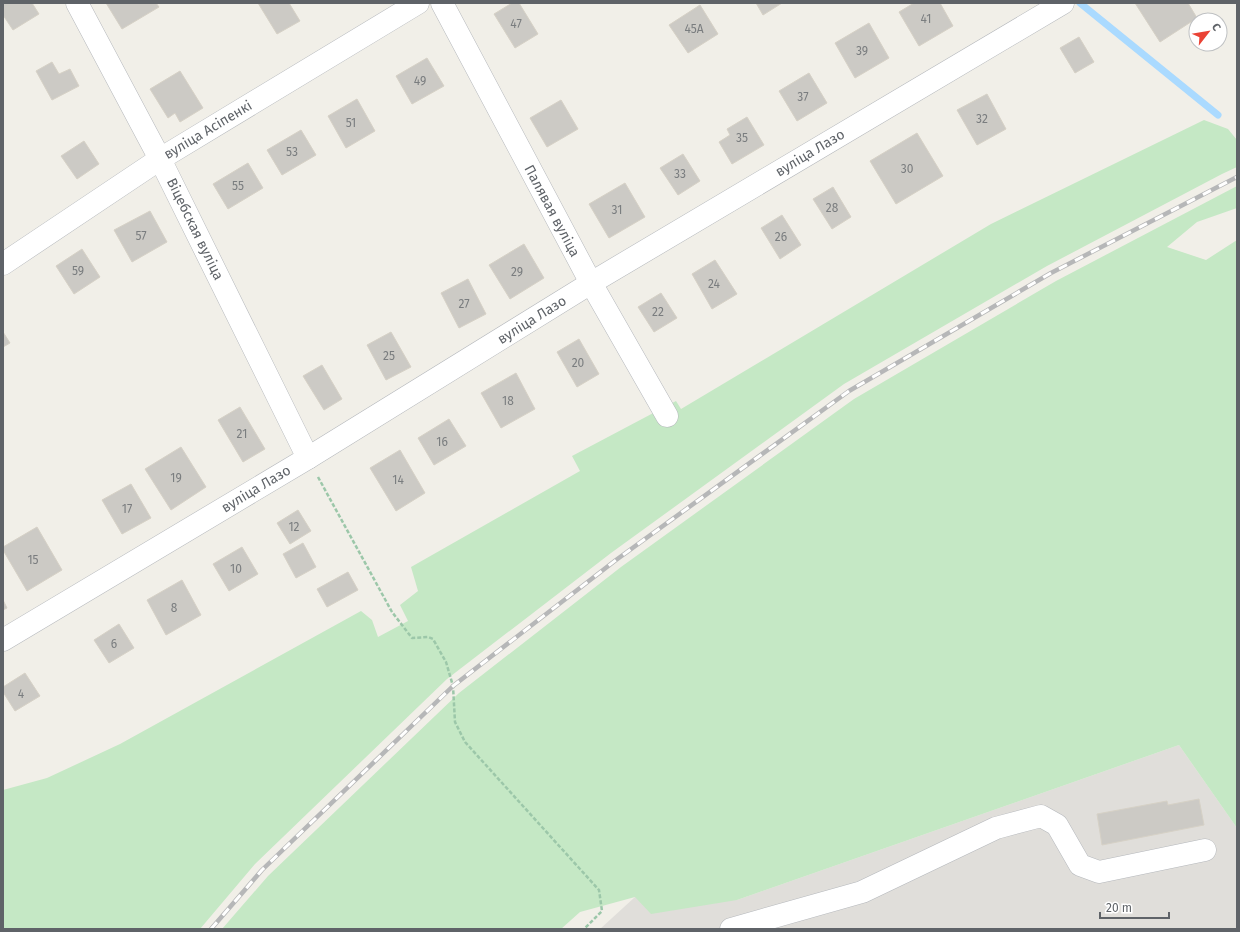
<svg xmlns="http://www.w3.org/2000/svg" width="1240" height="932" font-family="'Fira Sans',sans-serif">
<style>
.industrial{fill:#e0deda}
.green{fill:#c5e8c5}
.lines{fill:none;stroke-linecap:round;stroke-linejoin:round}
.stream{stroke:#aadaff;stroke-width:7}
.building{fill:#cccac5;stroke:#d6d1c6}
.minor-casing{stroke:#b5b8bc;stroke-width:23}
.path{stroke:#9cc7a9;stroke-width:2.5;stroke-dasharray:4 2;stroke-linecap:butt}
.minor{stroke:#fff;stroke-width:22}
.rail-casing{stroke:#b6b7b8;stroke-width:4.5}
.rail{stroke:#fff;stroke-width:3;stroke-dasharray:9;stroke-linecap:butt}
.labels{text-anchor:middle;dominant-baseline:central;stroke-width:3;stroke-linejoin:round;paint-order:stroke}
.number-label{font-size:12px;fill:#7a7d7f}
.street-label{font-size:14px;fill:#5f6368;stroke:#fff}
</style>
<rect width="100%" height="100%" fill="#f1efe8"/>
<!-- industrial -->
<path class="industrial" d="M 1179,745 L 1237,828 L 1237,929 L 600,929 L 635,897 L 737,900 Z"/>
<!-- green -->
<g class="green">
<path d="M 1204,120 L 1228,129 L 1237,140 L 1237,167 L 1222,174 L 1047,266 L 844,384 L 611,553 L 447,679 L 255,864 L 200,929 L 3,929 L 3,790 L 47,778 L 120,744 L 361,611 L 372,620 L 378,637 L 408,621 L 400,605 L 418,591 L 411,567 L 580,471 L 572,456 L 676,401 L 681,409 L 991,224 Z"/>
<path d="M 1237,186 L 1237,208 L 1197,222 L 1167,247 L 1206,260 L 1237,240 L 1237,828 L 1179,745 L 737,900 L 651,914 L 635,897 L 580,912 L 561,929 L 222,929 L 268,876 L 459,693 L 621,567 L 854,399 L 1056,281 Z"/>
</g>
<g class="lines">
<!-- stream -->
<path class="stream" d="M 1080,3 L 1218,115"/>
</g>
<!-- building -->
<g class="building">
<path d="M 3,3 L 32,3 L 39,14 L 13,30 L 3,15 Z"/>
<path d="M 106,3 L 156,3 L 159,7 L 122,29 Z"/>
<path d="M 258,3 L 289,3 L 300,21 L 277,34 Z"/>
<path d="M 512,3 L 519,3 L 538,34 L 515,48 L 494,14 Z"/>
<path d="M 756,3 L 782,3 L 763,15 Z"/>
<path d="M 914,3 L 940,3 L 953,26 L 919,46 L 899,12 Z"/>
<path d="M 1135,3 L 1188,3 L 1197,18 L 1160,42 Z"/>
<path d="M 700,5 L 718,34 L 688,53 L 669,25 Z"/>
<path d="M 869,23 L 889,58 L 855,78 L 835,43 Z"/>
<path d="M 1079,37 L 1094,62 L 1075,73 L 1060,48 Z"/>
<path d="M 427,58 L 444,86 L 412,104 L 396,76 Z"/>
<path d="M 52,62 L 59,74 L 70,69 L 79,86 L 52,100 L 36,71 Z"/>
<path d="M 180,71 L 203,108 L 180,122 L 175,113 L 168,118 L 150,89 Z"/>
<path d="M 809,73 L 827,103 L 797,121 L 779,91 Z"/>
<path d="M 987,94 L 1006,129 L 977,145 L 957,110 Z"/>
<path d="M 357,99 L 375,131 L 346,148 L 328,116 Z"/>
<path d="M 561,100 L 578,129 L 547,147 L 530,118 Z"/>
<path d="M 747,117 L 764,145 L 732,164 L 719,142 L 730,135 L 727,129 Z"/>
<path d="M 301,130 L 316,155 L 282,175 L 267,150 Z"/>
<path d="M 917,133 L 943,176 L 896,204 L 870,161 Z"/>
<path d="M 84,141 L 99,164 L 77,179 L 61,156 Z"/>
<path d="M 683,154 L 700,181 L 678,195 L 660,168 Z"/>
<path d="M 248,163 L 263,188 L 228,209 L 213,184 Z"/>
<path d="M 625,183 L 645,217 L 609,238 L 589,204 Z"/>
<path d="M 833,187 L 851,217 L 832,229 L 813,199 Z"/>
<path d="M 150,211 L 167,242 L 132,262 L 114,230 Z"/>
<path d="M 782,215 L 801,245 L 780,259 L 761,228 Z"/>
<path d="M 524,244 L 544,278 L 510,299 L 489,265 Z"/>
<path d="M 82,249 L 100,277 L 74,294 L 56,266 Z"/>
<path d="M 715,260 L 737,294 L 712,309 L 692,274 Z"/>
<path d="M 468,279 L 486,314 L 459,328 L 441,293 Z"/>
<path d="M 661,293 L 677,318 L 654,332 L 638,307 Z"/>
<path d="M 3,332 L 10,343 L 3,347 Z"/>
<path d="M 391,332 L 411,367 L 386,380 L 367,345 Z"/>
<path d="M 579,339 L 599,374 L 577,387 L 557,352 Z"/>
<path d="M 322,365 L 342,399 L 324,410 L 303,376 Z"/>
<path d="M 516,373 L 535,409 L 501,428 L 481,393 Z"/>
<path d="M 240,407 L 265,449 L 243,462 L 218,420 Z"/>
<path d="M 449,419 L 466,446 L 434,465 L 418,438 Z"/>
<path d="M 181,447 L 206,487 L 171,510 L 145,469 Z"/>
<path d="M 400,450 L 425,493 L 396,511 L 370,468 Z"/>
<path d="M 131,484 L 151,518 L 122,534 L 102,500 Z"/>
<path d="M 298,510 L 311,531 L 290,544 L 277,523 Z"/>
<path d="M 37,527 L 62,570 L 27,591 L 3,550 L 3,547 Z"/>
<path d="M 303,543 L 316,567 L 296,578 L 283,554 Z"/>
<path d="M 242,547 L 258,574 L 229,591 L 213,564 Z"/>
<path d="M 348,572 L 358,590 L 327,607 L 317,589 Z"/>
<path d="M 182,580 L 201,615 L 166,635 L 147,600 Z"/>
<path d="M 3,600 L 7,608 L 3,610 Z"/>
<path d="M 119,624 L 134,648 L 109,663 L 94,640 Z"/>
<path d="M 25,673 L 40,696 L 15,711 L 3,692 L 3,687 Z"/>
<path d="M 1199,799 L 1204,825 L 1102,845 L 1097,814 L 1167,801 L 1168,805 Z"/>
</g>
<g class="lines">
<!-- minor casing -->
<g class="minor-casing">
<g id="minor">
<path d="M 77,3 L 160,159 L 308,458"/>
<path d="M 442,3 L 591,283 L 667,416"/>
<path d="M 3,264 L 160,159 L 418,3"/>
<path d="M 3,640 L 308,458 L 591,283 L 1063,3"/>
<path d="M 731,929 L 862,892 L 996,828 L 1041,816 L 1057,825 L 1080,865 L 1099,872 L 1205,850"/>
</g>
</g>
<!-- path -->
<path class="path" d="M 318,477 L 392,612 L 412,638 L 428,637 L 433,639 L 446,662 L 453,686 L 455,722 L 465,742 L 599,890 L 602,911 L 584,929"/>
<!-- minor -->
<use href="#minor" class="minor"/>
<!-- rail casing -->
<g class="rail-casing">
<path id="rail" d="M 211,929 L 262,870 L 453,686 L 616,560 L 849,391 L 1051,273 L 1237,177"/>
</g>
<!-- rail -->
<use href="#rail" class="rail"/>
</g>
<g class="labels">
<!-- number labels -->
<g class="number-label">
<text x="926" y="19">41</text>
<text x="516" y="24">47</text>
<text x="694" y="29">45А</text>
<text x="862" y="51">39</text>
<text x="420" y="81">49</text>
<text x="803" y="97">37</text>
<text x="982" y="119">32</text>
<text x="351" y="123">51</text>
<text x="742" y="138">35</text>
<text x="292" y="152">53</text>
<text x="907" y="169">30</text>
<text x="680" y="174">33</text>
<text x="238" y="186">55</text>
<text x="832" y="208">28</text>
<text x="617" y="210">31</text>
<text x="141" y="236">57</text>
<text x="781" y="237">26</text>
<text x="78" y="271">59</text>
<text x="517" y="272">29</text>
<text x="714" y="284">24</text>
<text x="464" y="304">27</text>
<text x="658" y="312">22</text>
<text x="389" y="356">25</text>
<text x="578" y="363">20</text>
<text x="508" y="401">18</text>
<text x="242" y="434">21</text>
<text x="442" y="442">16</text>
<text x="176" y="478">19</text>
<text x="398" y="480">14</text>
<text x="127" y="509">17</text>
<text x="294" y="527">12</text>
<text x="33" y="560">15</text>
<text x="236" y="569">10</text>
<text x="174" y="608">8</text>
<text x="114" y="644">6</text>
<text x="21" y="694">4</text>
</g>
<!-- street labels -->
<g class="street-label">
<text transform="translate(208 130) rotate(-31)">вуліца Асіпенкі</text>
<text transform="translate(810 153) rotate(-31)">вуліца Лазо</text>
<text transform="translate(552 211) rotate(62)">Палявая вуліца</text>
<text transform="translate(195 229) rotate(64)">Віцебская вуліца</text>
<text transform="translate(532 320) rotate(-32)">вуліца Лазо</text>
<text transform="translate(256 489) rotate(-31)">вуліца Лазо</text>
</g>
</g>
<!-- border -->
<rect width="1240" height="932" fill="none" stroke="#5f6368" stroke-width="8"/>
<!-- north arrow -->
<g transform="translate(1208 32) rotate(59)"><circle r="19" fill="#ffffff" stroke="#bfc1c3"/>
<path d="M0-3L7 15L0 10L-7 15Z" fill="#ea4335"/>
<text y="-6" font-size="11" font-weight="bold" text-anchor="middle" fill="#5f6368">С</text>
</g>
<!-- scale -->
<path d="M1100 912v6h69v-6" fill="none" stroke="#5f6368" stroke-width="2"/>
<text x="1106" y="912" font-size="12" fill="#5f6368" stroke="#ffffff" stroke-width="3" paint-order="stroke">20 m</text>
</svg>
